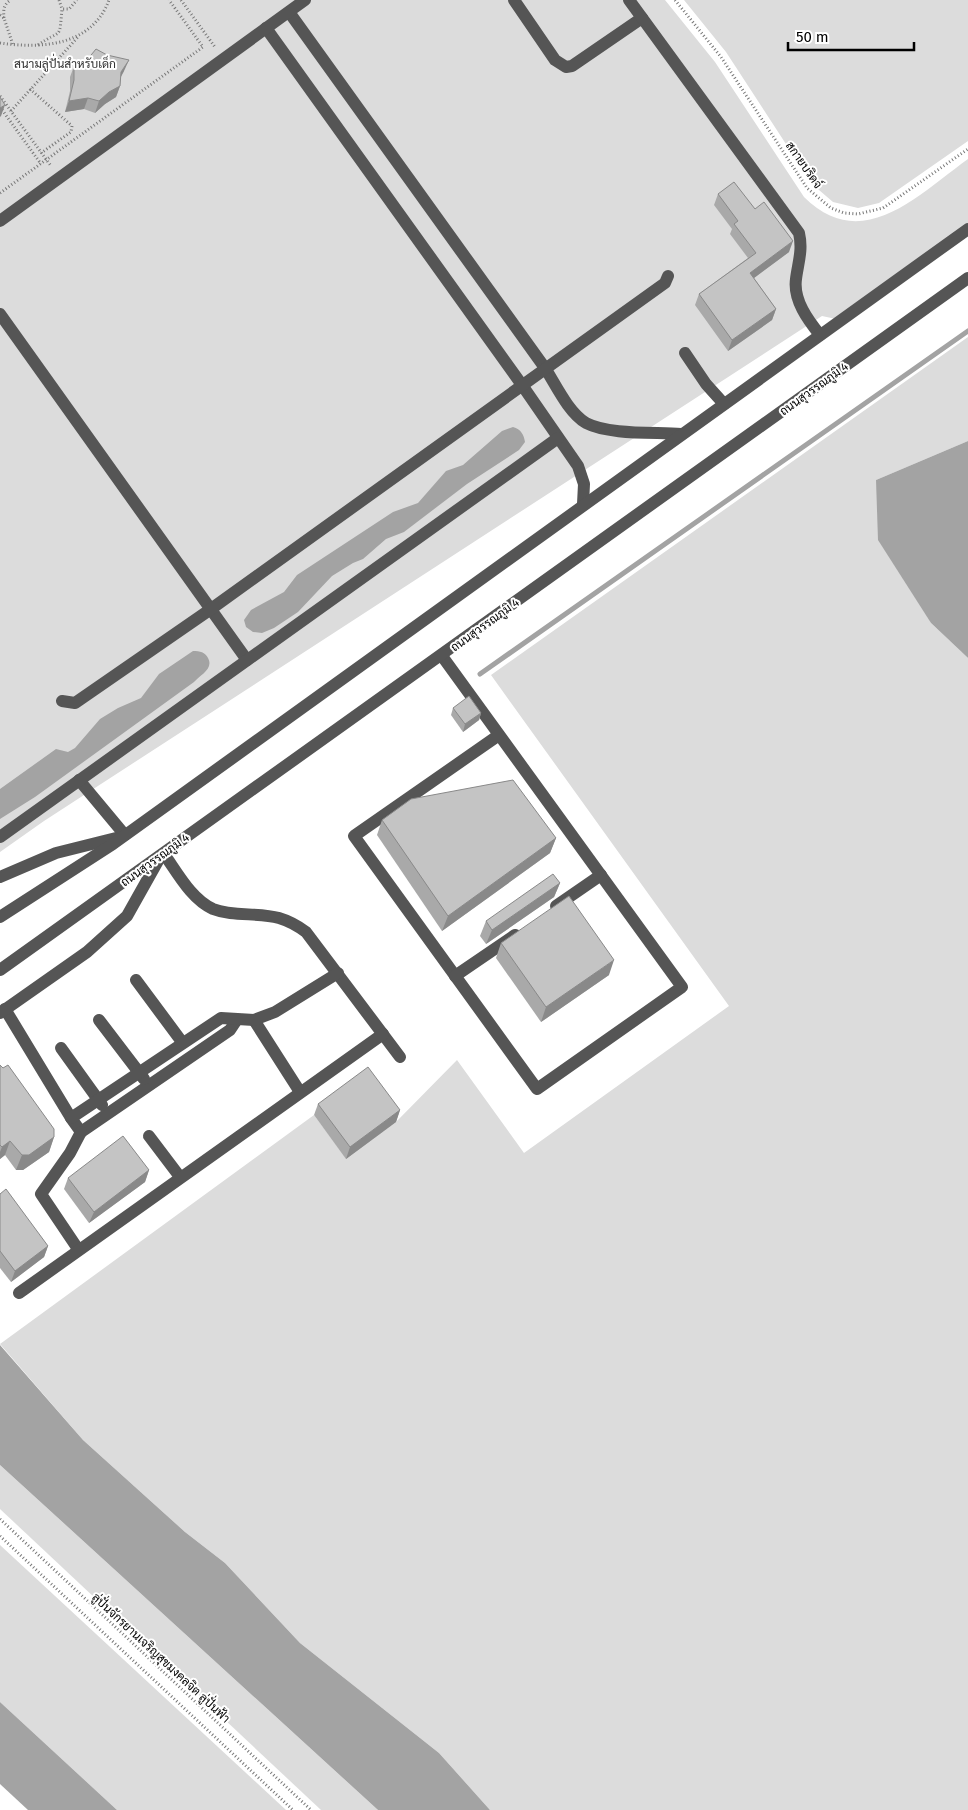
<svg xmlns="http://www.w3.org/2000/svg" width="968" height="1810" font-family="'Fira Sans',Sarabun,sans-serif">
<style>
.green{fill:#dcdcdc}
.water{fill:#a3a3a3}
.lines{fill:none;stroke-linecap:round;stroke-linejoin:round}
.stream{stroke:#a3a3a3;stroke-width:5}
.path{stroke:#777;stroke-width:3;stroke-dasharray:1 2.5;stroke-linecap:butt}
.minor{stroke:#555;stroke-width:12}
.wall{fill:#a9a9a9}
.shaded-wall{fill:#898989}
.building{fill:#c4c4c4;stroke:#898989}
.labels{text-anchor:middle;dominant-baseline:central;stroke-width:4;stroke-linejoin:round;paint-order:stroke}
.park-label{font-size:12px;fill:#333;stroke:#fff}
.street-label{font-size:12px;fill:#000;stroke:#fff}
</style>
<rect width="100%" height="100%" fill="#fff"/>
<!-- green -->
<g class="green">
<path d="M 0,0 L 665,0 L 715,62 L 804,197 C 862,255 918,195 968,159 L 968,223 L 836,319 L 822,316 L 44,821 L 0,852 Z"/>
<path d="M 684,0 L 968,0 L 968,141 L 879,203 L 858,208 L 833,202 L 812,184 L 726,52 Z"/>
<path d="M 968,337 L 968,441 L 876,480 L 931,623 L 968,658 L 968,1810 L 490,1810 L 439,1753 L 300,1643 L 225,1563 L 185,1532 L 83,1440 L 0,1344 L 314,1115 L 346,1158 L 396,1122 L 457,1060 L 524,1153 L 729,1006 L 491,675 Z"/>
<path d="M 0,1465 L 378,1810 L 321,1810 L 0,1509 Z"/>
<path d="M 0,1545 L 286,1810 L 117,1810 L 0,1702 Z"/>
</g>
<!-- water -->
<g class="water">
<path d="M 513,427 C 521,429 524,435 525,442 L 519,450 L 467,484 L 404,532 L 386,539 L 363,559 L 353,563 L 332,576 L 298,612 L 274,628 L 262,633 L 253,632 L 246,627 L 244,620 L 251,610 L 284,592 L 297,575 L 393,512 L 418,503 L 446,471 L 463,465 L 502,431 Z"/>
<path d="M 968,441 L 968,658 L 931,623 L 878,540 L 876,480 Z"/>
<path d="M 193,651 C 200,651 205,652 208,658 C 214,669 200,675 194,682 L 35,797 L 0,819 L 0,789 L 56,749 L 68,752 L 75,748 L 100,719 L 118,708 L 141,698 L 159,674 Z"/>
<path d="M 0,1345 L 83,1440 L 185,1532 L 225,1563 L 300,1643 L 439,1753 L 490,1810 L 378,1810 L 0,1465 Z"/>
<path d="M 0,1702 L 117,1810 L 28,1810 L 0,1784 Z"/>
</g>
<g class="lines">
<!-- stream -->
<path class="stream" d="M 480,674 L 968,331"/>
<!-- path -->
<g class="path">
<path d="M 59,0 L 62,9"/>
<path d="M 181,0 L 215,47"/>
<path d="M 675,0 L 721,57 L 807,188 L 831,208 L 844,213 L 858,214 L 883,208 L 968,149"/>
<path d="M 0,15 L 4,18 L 13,45"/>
<path d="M 4,18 C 3,9 4,4 11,0"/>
<path d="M 0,43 C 42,49 92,46 109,0"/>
<path d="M 38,45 C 62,28 59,42 62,9 L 69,9 L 77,0"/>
<path d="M 30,89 L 72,126 L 71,132 L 41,153"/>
<path d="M 0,96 L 51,166"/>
<path d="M 0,107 L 41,164"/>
<path d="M 11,111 L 78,37"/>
<path d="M 0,193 L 203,47 L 169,0"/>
<path d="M 0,1519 L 311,1810"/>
<path d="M 0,1536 L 293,1810"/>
</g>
<!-- minor -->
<g class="minor">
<path d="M 514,0 L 555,60 L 566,67 L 572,66 L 642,18"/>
<path d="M 629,0 L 799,233 C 803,250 798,263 796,279 C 793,300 808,320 820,335"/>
<path d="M 289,12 L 545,368 C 556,385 568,412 586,423 C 609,435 655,432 681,434"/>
<path d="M 266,28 L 522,385 L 578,466 L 584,484 L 583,504"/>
<path d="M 0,221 L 305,0"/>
<path d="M 0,314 L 247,660"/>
<path d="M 685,353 L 706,384 L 724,404"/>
<path d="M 442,656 L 682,987 L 537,1089 L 354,836 L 499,735"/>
<path d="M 62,701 L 75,703 L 211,609 L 665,283 L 668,276"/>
<path d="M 79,780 L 124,834"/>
<path d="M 0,837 L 558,438"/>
<path d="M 164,854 C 177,872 191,899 213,909 C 233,917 258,912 279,918 C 289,921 298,926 306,932 L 400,1057"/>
<path d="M 0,877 L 56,853 L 116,838"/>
<path d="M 556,906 L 601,875"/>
<path d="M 0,917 L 113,844 L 968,229"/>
<path d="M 0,970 L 968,278"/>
<path d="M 455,976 L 515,935"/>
<path d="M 136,980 L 182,1042"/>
<path d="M 5,1009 L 71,1118 L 81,1132 L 230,1030 L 236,1021"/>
<path d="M 0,1013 L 87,952 L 127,916 L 159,859"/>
<path d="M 99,1020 L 144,1079"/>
<path d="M 254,1020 L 300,1092"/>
<path d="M 61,1048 L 102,1105"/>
<path d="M 71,1118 L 221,1018 L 254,1020 L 275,1012 L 338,973"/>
<path d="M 149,1136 L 180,1177"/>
<path d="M 78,1249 L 41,1194 L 70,1153 L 81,1132"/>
<path d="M 19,1293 L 383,1034"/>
</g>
</g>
<!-- wall -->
<g class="wall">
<path d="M 74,66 L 124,71 L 121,77 L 120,86 L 116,97 L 105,104 L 95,113 L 84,109 L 65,112 L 70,91 L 70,77 Z"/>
<path d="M 718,194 L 755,209 L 789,252 L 754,278 L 776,309 L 772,320 L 728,351 L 695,305 L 699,294 L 748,258 L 730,234 L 732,229 L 714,205 Z"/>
<path d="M 453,708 L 481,713 L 479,720 L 463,732 L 451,715 Z"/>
<path d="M 382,820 L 556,838 L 550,853 L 442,931 L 377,835 Z"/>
<path d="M 560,883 L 554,897 L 486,944 L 480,936 L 486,921 Z"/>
<path d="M 501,943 L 609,975 L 541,1022 L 496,958 Z"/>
<path d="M 0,1065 L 54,1137 L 49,1152 L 23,1170 L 16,1170 L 5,1155 L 0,1159 Z"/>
<path d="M 318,1104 L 400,1110 L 396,1122 L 346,1159 L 314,1115 Z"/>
<path d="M 149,1170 L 145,1182 L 89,1223 L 64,1189 L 68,1178 Z"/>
<path d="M 0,1194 L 48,1246 L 44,1257 L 11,1282 L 0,1268 Z"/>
</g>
<!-- shaded-wall -->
<g class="shaded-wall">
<path d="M 129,60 L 124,71 L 117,83 L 121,72 Z"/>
<path d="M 120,86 L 116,97 L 105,104 L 95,113 L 99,101 L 109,92 Z"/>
<path d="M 88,98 L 84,109 L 65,112 L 69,101 Z"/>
<path d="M 5,105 L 1,116 L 0,117 L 0,108 Z"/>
<path d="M 793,241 L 789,252 L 746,284 L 750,273 Z"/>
<path d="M 776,309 L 772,320 L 728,351 L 732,340 Z"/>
<path d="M 481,713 L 479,720 L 463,732 L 465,724 Z"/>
<path d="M 556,838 L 550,853 L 442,931 L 448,916 Z"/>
<path d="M 560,883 L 554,897 L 486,944 L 492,930 Z"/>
<path d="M 614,960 L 609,975 L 541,1022 L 546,1007 Z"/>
<path d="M 400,1110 L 396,1122 L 346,1159 L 350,1147 Z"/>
<path d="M 54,1137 L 49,1152 L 23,1170 L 16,1170 L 22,1155 Z"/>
<path d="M 10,1141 L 5,1155 L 0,1159 L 0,1152 L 2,1147 Z"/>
<path d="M 149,1170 L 145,1182 L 89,1223 L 94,1212 Z"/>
<path d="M 48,1246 L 44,1257 L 11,1282 L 15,1271 Z"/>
</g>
<!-- building -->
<g class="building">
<path d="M 96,49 L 107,55 L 129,60 L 121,72 L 120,86 L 109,92 L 99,101 L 88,98 L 69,101 L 74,80 L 74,66 L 87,60 Z"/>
<path d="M 0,97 L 5,105 L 0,108 Z"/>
<path d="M 734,182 L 755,209 L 764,202 L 793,241 L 750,273 L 776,309 L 732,340 L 699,294 L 756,253 L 734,224 L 738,221 L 718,194 Z"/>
<path d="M 469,696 L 481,713 L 465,724 L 453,708 Z"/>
<path d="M 513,780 L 556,838 L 448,916 L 382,820 L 411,799 Z"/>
<path d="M 553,874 L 560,883 L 492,930 L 486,921 Z"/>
<path d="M 569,896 L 614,960 L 546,1007 L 501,943 Z"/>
<path d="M 0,1065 L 3,1068 L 8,1065 L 54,1129 L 54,1137 L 29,1155 L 22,1155 L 10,1141 L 2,1147 L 0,1145 Z"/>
<path d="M 368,1067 L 400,1110 L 350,1147 L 318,1104 Z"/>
<path d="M 123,1136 L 149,1170 L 94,1212 L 68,1178 Z"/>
<path d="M 6,1189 L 48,1246 L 15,1271 L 0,1251 L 0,1194 Z"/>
</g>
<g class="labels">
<!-- park labels -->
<g class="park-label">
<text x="65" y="64">สนามลู่ปั่นสำหรับเด็ก</text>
</g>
<!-- street labels -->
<g class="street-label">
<text transform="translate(804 165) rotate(55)">สกายบริดจ์</text>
<text transform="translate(814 389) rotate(-36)">ถนนสุวรรณภูมิ 4</text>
<text transform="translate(485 625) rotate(-36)">ถนนสุวรรณภูมิ 4</text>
<text transform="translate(155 860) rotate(-36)">ถนนสุวรรณภูมิ 4</text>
<text transform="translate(161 1658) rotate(43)">ลู่ปั่นจักรยานเจริญสุขมงคลจิต ลู่ปั่นฟ้า</text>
</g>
</g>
<!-- scale -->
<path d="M788 42v8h126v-8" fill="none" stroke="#000000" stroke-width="2.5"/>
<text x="796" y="42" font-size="15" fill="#000000" stroke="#ffffff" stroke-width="4" paint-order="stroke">50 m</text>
</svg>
